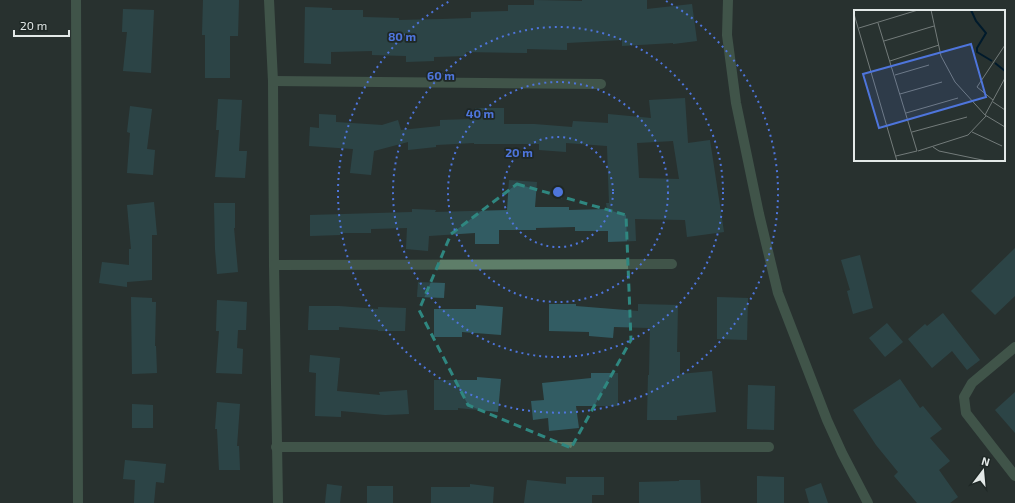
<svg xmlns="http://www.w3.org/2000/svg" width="1015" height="503" font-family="'Exo 2',sans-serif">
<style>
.building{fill:#325c63;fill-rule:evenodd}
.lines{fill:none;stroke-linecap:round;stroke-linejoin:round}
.minor{stroke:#5e7e69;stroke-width:10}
.marked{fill:none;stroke:#2f8780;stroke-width:3;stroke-dasharray:8 5;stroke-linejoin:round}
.ring{fill:none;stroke:#4e75dc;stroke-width:2;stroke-dasharray:2 4}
.inset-river{fill:none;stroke:#001a2b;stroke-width:2}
.inset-road{fill:none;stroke:#737b7a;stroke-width:1}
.view{fill:#4e75dc;fill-opacity:0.15;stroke:#4e75dc;stroke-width:2}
.inset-edge{fill:none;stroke:#e3e9e8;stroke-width:2}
.centre{fill:#4e75dc;stroke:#1f2826;stroke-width:2}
.ring-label{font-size:12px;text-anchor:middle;font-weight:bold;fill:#4e75dc;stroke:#1f2826;stroke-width:3.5;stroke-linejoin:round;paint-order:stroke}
</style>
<rect width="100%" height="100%" fill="#283230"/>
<!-- building -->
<g class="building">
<path d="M 203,0 L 239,0 L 238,36 L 230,36 L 230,78 L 205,78 L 205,35 L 202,35 Z"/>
<path d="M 534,0 L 582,1 L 582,0 L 647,0 L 647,9 L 692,4 L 697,41 L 673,44 L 673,43 L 622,46 L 622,40 L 567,43 L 567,50 L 527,49 L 527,53 L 466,52 L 466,56 L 434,57 L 434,61 L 406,62 L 406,56 L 372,55 L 372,51 L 331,52 L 331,64 L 304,63 L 305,7 L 332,8 L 332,10 L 363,10 L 363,17 L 399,18 L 399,20 L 442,19 L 471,18 L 471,12 L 508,11 L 508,5 L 534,5 Z"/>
<path d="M 123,9 L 154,10 L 151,73 L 123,71 L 127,32 L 122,32 Z"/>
<path d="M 685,98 L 688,143 L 710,140 L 724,232 L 687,237 L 685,220 L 635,219 L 636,241 L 608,242 L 608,231 L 575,231 L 575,227 L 536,228 L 536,230 L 499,230 L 499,244 L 475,244 L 475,233 L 429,236 L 428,251 L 406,249 L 407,228 L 371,229 L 371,233 L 340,233 L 340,235 L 310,236 L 310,215 L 412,212 L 412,209 L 436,210 L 435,212 L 507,210 L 509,180 L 537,182 L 535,207 L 569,207 L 569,210 L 607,209 L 606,203 L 609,203 L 607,146 L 566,143 L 566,152 L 539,150 L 539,144 L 474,144 L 474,143 L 436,145 L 436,147 L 408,150 L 408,142 L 374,151 L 371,175 L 350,173 L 353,149 L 309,146 L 310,127 L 319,128 L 319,114 L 336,115 L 336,122 L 382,125 L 398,120 L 401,130 L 440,126 L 440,120 L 474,119 L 475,108 L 504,108 L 504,124 L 534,124 L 572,127 L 573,121 L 608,123 L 608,114 L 651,118 L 649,100 ZM 673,141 L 679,179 L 639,178 L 637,143 Z"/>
<path d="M 218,99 L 242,100 L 239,151 L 247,151 L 245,178 L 215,177 L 219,130 L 216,130 Z"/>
<path d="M 130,106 L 152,109 L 147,149 L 155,150 L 153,175 L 127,173 L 130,133 L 127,132 Z"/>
<path d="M 154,202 L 157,235 L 152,235 L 152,280 L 127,282 L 127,287 L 99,283 L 102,262 L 129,265 L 129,249 L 131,249 L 127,205 Z"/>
<path d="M 214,203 L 235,203 L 235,228 L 234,228 L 238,272 L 217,274 L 215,249 Z"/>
<path d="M 1015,248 L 1015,296 L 995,315 L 971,291 Z"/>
<path d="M 860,255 L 873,308 L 853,314 L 847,291 L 850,290 L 841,260 Z"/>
<path d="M 418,282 L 445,283 L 444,298 L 417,297 Z"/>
<path d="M 131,297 L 152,298 L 152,302 L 156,302 L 155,346 L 156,346 L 157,373 L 132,374 Z"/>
<path d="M 717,297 L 748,298 L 747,340 L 717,339 Z"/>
<path d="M 217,300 L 247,302 L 246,330 L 238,330 L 237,348 L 243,349 L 242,374 L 216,373 L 219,331 L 216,331 Z"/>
<path d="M 549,304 L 576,304 L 576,306 L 638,311 L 638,304 L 678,305 L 677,352 L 680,352 L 680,374 L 712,371 L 716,412 L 677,416 L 677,420 L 647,420 L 648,375 L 649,375 L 650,328 L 614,327 L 613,338 L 589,336 L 589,332 L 549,331 Z"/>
<path d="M 476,305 L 503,307 L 501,335 L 462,332 L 462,337 L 434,337 L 434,309 L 476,309 Z"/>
<path d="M 309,306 L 339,306 L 378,309 L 378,307 L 406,308 L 405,331 L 378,331 L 378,330 L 339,327 L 339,330 L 308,330 Z"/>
<path d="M 943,313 L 980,360 L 967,370 L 952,351 L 932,368 L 908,339 L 925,324 L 927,326 Z"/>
<path d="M 887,323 L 903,342 L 885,357 L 869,338 Z"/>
<path d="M 310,355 L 340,358 L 337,391 L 380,395 L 379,392 L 407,390 L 409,414 L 385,415 L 341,411 L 341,417 L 315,416 L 316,373 L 309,372 Z"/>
<path d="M 591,373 L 618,373 L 618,406 L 576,406 L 579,428 L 549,431 L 548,418 L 533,420 L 531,401 L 544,400 L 542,383 L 591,378 Z"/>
<path d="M 477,377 L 501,379 L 498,412 L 458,408 L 458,410 L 434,410 L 434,380 L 477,380 Z"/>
<path d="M 900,379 L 920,408 L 923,406 L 942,429 L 930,438 L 950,461 L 939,470 L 958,497 L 950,503 L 917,503 L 894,476 L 898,472 L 876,445 L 853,410 Z"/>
<path d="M 748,385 L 775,386 L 774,430 L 747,429 Z"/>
<path d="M 1015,392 L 1015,433 L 995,410 Z"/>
<path d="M 217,402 L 240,404 L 237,446 L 239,446 L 240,470 L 219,470 L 217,429 L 215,429 Z"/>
<path d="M 132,404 L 153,405 L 153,428 L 132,428 Z"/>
<path d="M 125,460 L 166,464 L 164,483 L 156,482 L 154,503 L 134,503 L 135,480 L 123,479 Z"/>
<path d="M 757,476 L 784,477 L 784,503 L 757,503 Z"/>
<path d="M 566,477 L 604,477 L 604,495 L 592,495 L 592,503 L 524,503 L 527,480 L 566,484 Z"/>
<path d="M 679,480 L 700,480 L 701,503 L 639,503 L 639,482 L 679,481 Z"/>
<path d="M 821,483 L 828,503 L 809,503 L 805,489 Z"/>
<path d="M 327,484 L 342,486 L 340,503 L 325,503 Z"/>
<path d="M 470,484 L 494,487 L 493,503 L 431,503 L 431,487 L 470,487 Z"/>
<rect x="367" y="486" width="26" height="17"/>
</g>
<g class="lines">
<!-- minor -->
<g class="minor">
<path d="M 76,0 L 78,503"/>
<path d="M 269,0 L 273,81 L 274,265 L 278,503"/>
<path d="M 728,0 L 727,35 L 736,103 L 759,214 L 778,293 L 827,420 L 842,453 L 868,503"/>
<path d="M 273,81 L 601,84"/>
<path d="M 274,265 L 672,264"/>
<path d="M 1015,347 L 972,383 L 964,397 L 966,413 L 1015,476"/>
<path d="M 276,447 L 769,447"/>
</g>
</g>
<!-- marked area -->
<path d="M0 0H1015V503H0ZM 517,184 L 626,215 L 631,340 L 571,448 L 468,405 L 419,310 L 451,234 Z" fill="#283230" fill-opacity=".55" fill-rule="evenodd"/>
<path class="marked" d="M 517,184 L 626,215 L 631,340 L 571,448 L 468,405 L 419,310 L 451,234 Z"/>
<!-- distance rings -->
<g class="ring">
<circle cx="558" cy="192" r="55"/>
<circle cx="558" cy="192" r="110"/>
<circle cx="558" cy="192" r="165"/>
<path d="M666 1A220 220 0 1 1 450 1"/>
</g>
<!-- overview -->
<g transform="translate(854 10)">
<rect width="151" height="151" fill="#283230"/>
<path class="inset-river" d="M 117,0 L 122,11 L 132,23 L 123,38 L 123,42 L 138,51M 141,53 L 151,61"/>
<path class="inset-road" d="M 77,0 L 87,46 L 101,72 L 131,105 L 151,117M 0,4 L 43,151M 24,13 L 63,141 L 42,146M 5,18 L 64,0M 30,31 L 80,16M 36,51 L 85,35M 41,65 L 75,55M 46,84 L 88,72M 139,90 L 123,77 L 151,35M 139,92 L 151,100M 52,103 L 104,88M 131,105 L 151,68M 58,122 L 113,107M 118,122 L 148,136M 79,137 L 85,141 L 133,151M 64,141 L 114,125 L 132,106"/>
<path class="view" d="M 117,34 L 132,87 L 25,118 L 9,64 Z"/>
<rect width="151" height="151" class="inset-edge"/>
</g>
<circle cx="558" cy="192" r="6" class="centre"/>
<g class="ring-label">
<text x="402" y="41">80 m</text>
<text x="441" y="80">60 m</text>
<text x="480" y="118">40 m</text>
<text x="519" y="157">20 m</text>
</g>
<!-- north arrow -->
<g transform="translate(983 471) rotate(16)" stroke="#1f2826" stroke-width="3" paint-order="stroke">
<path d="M0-3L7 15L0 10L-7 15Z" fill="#e3e9e8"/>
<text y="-6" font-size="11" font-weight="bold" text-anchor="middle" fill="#e3e9e8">N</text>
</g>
<!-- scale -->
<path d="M14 30v6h55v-6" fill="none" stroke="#e3e9e8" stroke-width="2"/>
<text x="20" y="30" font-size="12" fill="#e3e9e8" stroke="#1f2826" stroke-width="3" paint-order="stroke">20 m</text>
</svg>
